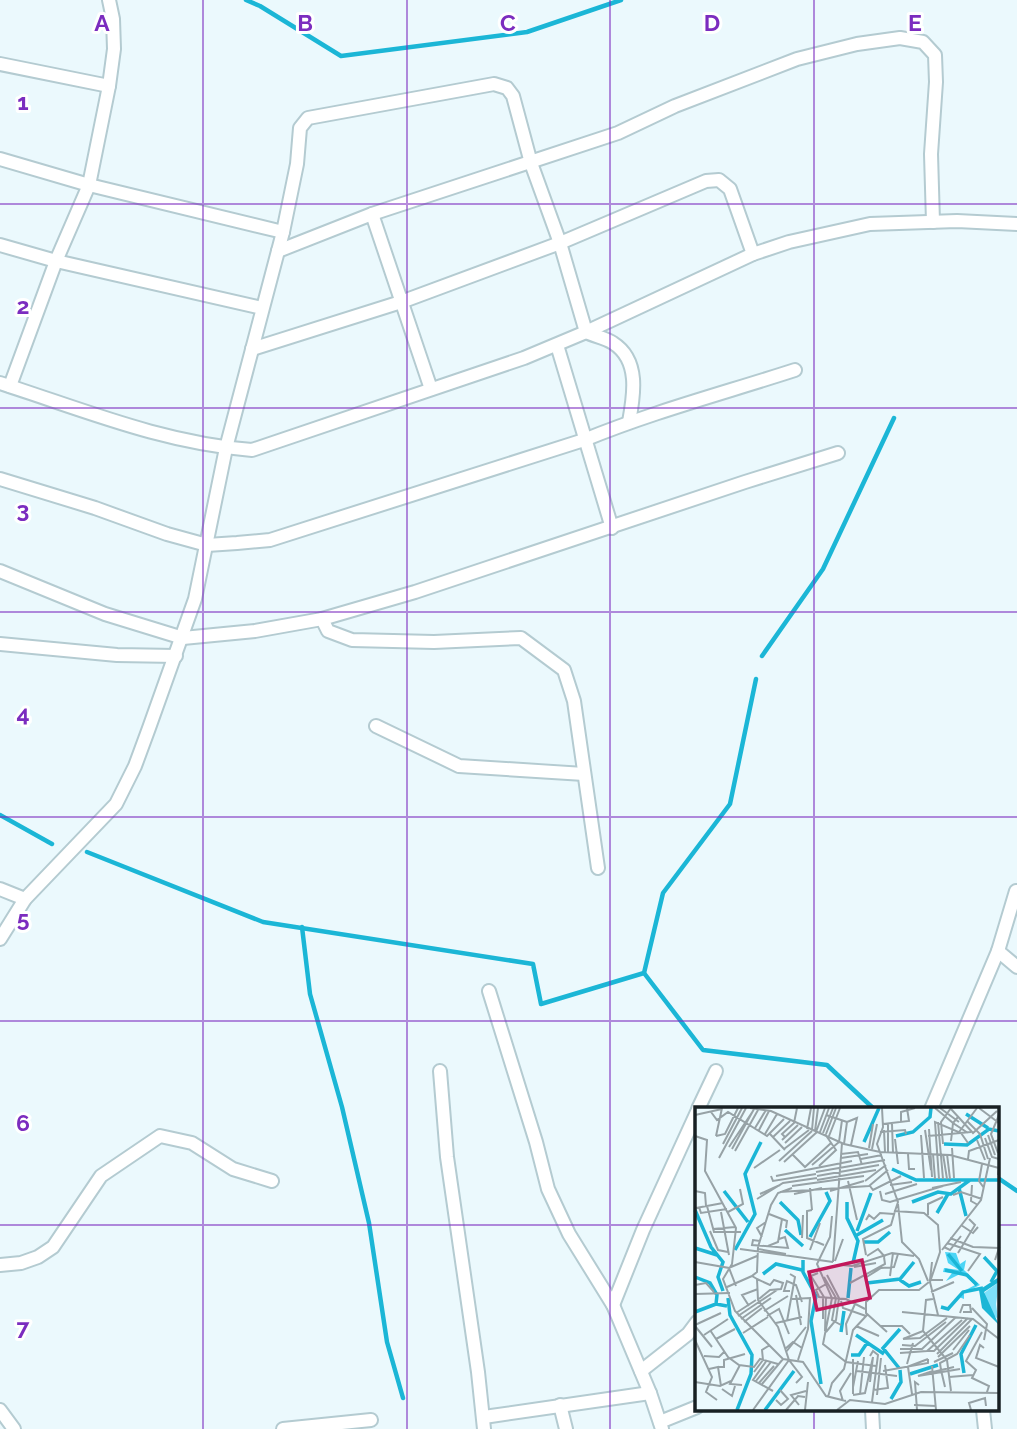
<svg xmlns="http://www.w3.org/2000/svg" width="1017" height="1429" font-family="Raleway,sans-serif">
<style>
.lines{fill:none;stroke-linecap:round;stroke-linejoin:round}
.stream{stroke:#1bb6d6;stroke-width:4.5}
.minor-casing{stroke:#b4cbd1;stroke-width:16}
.minor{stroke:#fff;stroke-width:12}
.grid{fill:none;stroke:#7b2cbf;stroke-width:2;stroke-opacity:0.55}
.inset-river{fill:none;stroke:#1bb6d6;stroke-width:3.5}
.inset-road{fill:none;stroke:#97a2a6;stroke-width:2}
.view{fill:#c2185b;fill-opacity:0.15;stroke:#c2185b;stroke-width:3.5}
.inset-edge{fill:none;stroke:#182023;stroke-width:3.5}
.grid-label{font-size:23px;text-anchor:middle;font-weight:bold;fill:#7b2cbf;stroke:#fff;stroke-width:6;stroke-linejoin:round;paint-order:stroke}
</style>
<rect width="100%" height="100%" fill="#ebf9fd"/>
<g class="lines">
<!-- stream -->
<g class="stream">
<path d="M 246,0 L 260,6 L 341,56 L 527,32 L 621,0"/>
<path d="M 762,656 L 823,569 L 894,418"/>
<path d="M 0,815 L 52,844"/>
<path d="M 87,852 L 263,922 L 533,964 L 541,1004 L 644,973 L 703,1050 L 827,1065 L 874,1109"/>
<path d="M 302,927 L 310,994 L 342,1107 L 369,1223 L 387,1342 L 403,1398"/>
<path d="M 644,973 L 663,893 L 730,804 L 756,679"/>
<path d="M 998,1178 L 1017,1191"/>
</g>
<!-- minor casing -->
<g class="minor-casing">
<g id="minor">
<path d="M 0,64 L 109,86"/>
<path d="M 0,159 L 89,185 L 283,232"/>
<path d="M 372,214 L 431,389"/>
<path d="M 0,245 L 56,261 L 262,308"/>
<path d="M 278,251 L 372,214 L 618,133 L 675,106 L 797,59 L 857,44 L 900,38 L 923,42 L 935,55 L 936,82 L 931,154 L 933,222"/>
<path d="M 557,345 L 612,528"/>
<path d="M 252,349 L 401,302 L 560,243 L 706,181 L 719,180 L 730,189 L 753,254"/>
<path d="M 0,383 C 84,410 163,443 252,450 L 524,358 L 586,332 L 753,254 L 789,242 L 870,224 L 957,221 L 1017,224"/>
<path d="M 10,386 L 56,261 L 89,185 L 109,86 L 114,49 L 113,19 L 109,0"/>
<path d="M 0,479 L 95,508 L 167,534 L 207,545 L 237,543 L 270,540 L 584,440 C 652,412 724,393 795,370"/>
<path d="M 0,571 L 105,614 L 183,638 L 255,631 L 322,619 L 415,592 L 745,482 L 838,453"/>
<path d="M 322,619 L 328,631 L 352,640 L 434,642 L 521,638 L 564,670 L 574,701 L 598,868"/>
<path d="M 0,644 L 117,655 L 176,656"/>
<path d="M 376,726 L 459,766 L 584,774"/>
<path d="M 0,889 L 25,899"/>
<path d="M 0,939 L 25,899 L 116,804 L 135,766 L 149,728 L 195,599 L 226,448 L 283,232 L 297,164 L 300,128 L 308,118 L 494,84 L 507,88 L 513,96 L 531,163 L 560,243 L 586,332 C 594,336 606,338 613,343 C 640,360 634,395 629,422"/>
<path d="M 998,951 L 1017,967"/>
<path d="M 489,991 L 536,1142 L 548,1189 L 569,1234 L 613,1305 L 650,1393 L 662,1429"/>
<path d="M 440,1071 L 447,1157 L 478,1372 L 484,1429"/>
<path d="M 698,1109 L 716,1071"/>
<path d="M 931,1109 L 998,951 L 1016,891"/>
<path d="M 0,1265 L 21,1263 L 38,1257 L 53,1247 L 101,1176 L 160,1136 L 192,1143 L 233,1169 L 272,1181"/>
<path d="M 613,1305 L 643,1230 L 697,1112"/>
<path d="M 641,1371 L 688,1334 L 697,1322"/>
<path d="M 560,1405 L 566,1429"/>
<path d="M 0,1410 L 14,1429"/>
<path d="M 872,1410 L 873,1429"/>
<path d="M 983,1410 L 985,1429"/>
<path d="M 484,1417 L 650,1393"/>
<path d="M 660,1422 L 697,1407"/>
<path d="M 283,1429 L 371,1420"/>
</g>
</g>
<!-- minor -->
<use href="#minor" class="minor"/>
</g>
<!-- grid -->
<path class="grid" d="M 203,0 L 203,1429M 407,0 L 407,1429M 610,0 L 610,1429M 814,0 L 814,1109M 0,204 L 1017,204M 0,408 L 1017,408M 0,612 L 1017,612M 0,817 L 1017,817M 0,1021 L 1017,1021M 0,1225 L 697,1225M 998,1225 L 1017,1225M 814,1410 L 814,1429"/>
<!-- overview -->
<g transform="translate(695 1107)">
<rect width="304" height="304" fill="#ebf9fd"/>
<path d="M 304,175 L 301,197 L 303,212 L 296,206 L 289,186 Z" fill="#7ee0fa"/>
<path d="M 250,145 L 261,146 L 265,157 L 271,153 L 269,163 L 285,178 L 269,186 L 269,192 L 264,190 L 267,185 L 280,178 L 267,166 L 251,174 L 257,166 L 248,165 L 249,161 L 264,163 L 253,156 Z" fill="#4cd5f6"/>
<path d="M 304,170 L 304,175 L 289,185 L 304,218 L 287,201 L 284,183 Z" fill="#1bb6d6"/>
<path class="inset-river" d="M 271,7 L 293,21M 201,29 L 218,25 L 235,10 L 236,1M 169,35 L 184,1M 249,37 L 272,38 L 294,22 L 304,24M 197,62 L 221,73 L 304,73M 264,81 L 271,109M 29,84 L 53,115M 85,95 L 103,113 L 106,128M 152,95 L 152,111 L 163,134 L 158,156M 217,95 L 243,85 L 256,87 L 275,73M 0,103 L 16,140 L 28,155 L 23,170 L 28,184M 242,106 L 253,87M 90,123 L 108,139M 162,124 L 176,86M 162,128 L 188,113M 115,130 L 135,94 L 131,85M 169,135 L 183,135 L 195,125M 0,141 L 22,148M 40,143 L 60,107 L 50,67 L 66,35M 253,147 L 267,164M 289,150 L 302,164 L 296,175M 108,153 L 108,165 L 121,189 L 116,214 L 126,277M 250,163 L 272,168 L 282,178M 68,167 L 81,157 L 107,163M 0,170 L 15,176 L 22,188 L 21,197 L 32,199M 205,173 L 214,179 L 226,175M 172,176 L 205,172 L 219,155M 33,191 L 35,208 L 57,248 L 56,267 L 42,303M 153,191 L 156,161M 246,200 L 253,202 L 268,185 L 288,181M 0,205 L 21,197M 146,225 L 149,204M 161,228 L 189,247M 156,248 L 164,248 L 172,236M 204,261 L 188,241 L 205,222M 269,266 L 266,247 L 281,218M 215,267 L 243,258M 196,292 L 206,275 L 205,263M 70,303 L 99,264"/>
<path class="inset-road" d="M 55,1 L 76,4 L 149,37 L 185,45 L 255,48 L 304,61 L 303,68M 187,1 L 188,20 L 182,37 L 203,95 L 200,104 L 229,106 L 243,118 L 245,145 L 235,175 L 243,208M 240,1 L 258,16 L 256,34M 245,1 L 264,15M 284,1 L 304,16M 256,2 L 278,26 L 302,4M 16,5 L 22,13 L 33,5 L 72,29 L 89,12M 0,8 L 27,2M 131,8 L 152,15 L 149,37M 263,10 L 258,16 L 273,26M 272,14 L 285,27 L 293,52M 152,15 L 162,11 L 156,38M 206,15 L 206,5 L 220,1M 243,15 L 248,72M 193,16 L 193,45M 188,17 L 214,14 L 212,1M 197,17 L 198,46M 60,21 L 71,3M 112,22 L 116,1M 234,22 L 237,70M 64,23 L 74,4M 117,23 L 119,1M 189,23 L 190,45M 230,23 L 236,63M 120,24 L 123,1M 121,25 L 130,1M 125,25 L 134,1M 185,25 L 210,23 L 211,27M 264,25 L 282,1M 128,26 L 138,1M 70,27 L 82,7M 75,27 L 90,43M 131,27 L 141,1M 226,28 L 229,71M 293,28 L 300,48M 0,29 L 12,33 L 10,64 L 41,121 L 37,157 L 28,172 L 40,204 L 88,252 L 108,255 L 131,289 L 151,294M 21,29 L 30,27 L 43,1M 21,29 L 27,1M 134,29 L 145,1M 233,29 L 276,25M 78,30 L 95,14M 90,30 L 87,27 L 99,16 L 102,1M 290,31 L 297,50 L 304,52M 200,32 L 203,57M 87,33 L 103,18M 282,33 L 290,53M 90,36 L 107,20M 28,37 L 47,1M 248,37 L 246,15 L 256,1M 34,40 L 58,4M 174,41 L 178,17M 257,41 L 259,71M 37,42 L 59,2M 89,42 L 114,23M 177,42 L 182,17M 40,44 L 63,3M 303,46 L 296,27 L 304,8M 97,47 L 110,60 L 136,36M 146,47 L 163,45 L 167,58M 213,47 L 214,62 L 220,62M 238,47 L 240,72M 248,47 L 252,72M 252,47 L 255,72M 24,51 L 51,1M 146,51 L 173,47M 166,52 L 187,48M 273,52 L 274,44 L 304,33M 84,54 L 117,24M 89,55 L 122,25M 287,57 L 284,74 L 289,81M 117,58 L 144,35 L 147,13M 124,59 L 141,43 L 130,27M 59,61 L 85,43M 121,65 L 190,53M 76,69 L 78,74 L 121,67M 81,69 L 157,54M 122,69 L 184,58M 244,72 L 240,15 L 266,26 L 273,36M 122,73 L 181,63M 153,74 L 162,113M 170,74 L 191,58M 195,78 L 217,75M 277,78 L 276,94 L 283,98M 97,79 L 169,69M 175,79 L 178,83 L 206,69M 97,81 L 83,86 L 76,98 L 63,140 L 62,165 L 57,169 L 62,172 L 63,193 L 83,220 L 94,253 L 107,270 L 101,276M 115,81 L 117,103M 237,81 L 266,75M 0,84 L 10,86 L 11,99M 135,84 L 169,74M 185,84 L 187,93 L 195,95 L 248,79M 85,85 L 174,79 L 193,63M 65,87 L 85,78M 99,87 L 127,81M 190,87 L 222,77M 258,88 L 266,85 L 287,92M 62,92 L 88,76 L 122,71M 203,97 L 207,135 L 224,152 L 233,174M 12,99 L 19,125 L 46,125M 4,100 L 6,106 L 32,102M 1,101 L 28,96M 117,103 L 112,104 L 112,131 L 129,138M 26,105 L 34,148M 33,105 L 48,97 L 45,82M 74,107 L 92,114 L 91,121M 233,108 L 233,97 L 248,90M 137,109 L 135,130 L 122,157 L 137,191 L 128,237 L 151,255 L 181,259M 171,113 L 174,108 L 179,112 L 185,106 L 199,107M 266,118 L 278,126 L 283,120M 18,122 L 40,120M 15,124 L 23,143 L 33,145M 67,130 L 62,121 L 71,115M 107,131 L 108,108M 255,131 L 278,140 L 304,141 L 300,153M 65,134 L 58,133 L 57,138 L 93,141 L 90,130 L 84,132M 252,136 L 285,147 L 273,164M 73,139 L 83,135 L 87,112M 249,140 L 255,143 L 266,129M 45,142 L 138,155M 63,142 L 91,147M 115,143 L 125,116M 247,143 L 286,93 L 295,51M 263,146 L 280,118 L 274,112M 171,148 L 168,132 L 196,118 L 200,104M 172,149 L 183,142 L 190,150M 140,154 L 148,132M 0,155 L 34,161 L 41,179M 138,155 L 147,36M 237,155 L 235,173 L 248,173M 147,158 L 157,159 L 197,146 L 219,149M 36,160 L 62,149M 159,160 L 181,156M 123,166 L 116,169 L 129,190M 195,169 L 198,146M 129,170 L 141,191 L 137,213 L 146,218M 170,171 L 186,161 L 199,160 L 203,147M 62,172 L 75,178 L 79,173 L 88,176 L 86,182 L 75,183 L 64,192M 133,176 L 121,183 L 124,190 L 151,192 L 170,202M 155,176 L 190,157 L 189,150M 0,178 L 11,176 L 19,185M 32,180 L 57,169M 95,184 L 89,184 L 92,174 L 101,178 L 107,195M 236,185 L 259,175M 0,187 L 35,186M 101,188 L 106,218M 97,192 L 115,191 L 113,222 L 103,253M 238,192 L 231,193 L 228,224 L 252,253 L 256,284M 146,194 L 148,201 L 171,209M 54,199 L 47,188 L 63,182M 277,201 L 292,217 L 289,233M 69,204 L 93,189M 207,205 L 278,212 L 304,232M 41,206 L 61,193M 265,206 L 268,198 L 275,198 L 276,205 L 268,205M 43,209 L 82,183M 72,209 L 84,202 L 94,227M 46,212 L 76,191M 128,212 L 128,190M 92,214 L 100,170 L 95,167M 49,215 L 67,201M 81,216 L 107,210M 0,218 L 26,206M 0,219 L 17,240M 161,219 L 184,229M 185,219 L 207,219 L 215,227M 15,223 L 33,250 L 44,258 L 59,260 L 65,252 L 83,257M 130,224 L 131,190M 131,225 L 141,213 L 144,191 L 132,168M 192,225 L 171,206 L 171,195 L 184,183 L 224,183 L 234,175M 287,225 L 271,254 L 281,263 L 277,271 L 294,279 L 292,285M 48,226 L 73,210M 9,228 L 33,212M 152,228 L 151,217 L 160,197M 21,232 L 40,222M 208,232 L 225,231 L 252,211M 208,232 L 228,224M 0,233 L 17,270 L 11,285 L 22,293M 207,238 L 220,239 L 251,215M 289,241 L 285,238 L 281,251 L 304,260M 90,242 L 98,235 L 107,241M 205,242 L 227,242 L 260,211M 258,243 L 274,223M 232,244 L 239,244 L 273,211M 91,245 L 111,220M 205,246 L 232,244 L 267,213M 242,247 L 277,212M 9,249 L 24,250 L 29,245M 175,249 L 178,244 L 183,248 L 177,295M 243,250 L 275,219M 72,253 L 58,273 L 78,284M 239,255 L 258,246M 212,257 L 218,236M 45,258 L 35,277 L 47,278M 237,259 L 241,303M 23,260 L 29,260 L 29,253 L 50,247M 212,260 L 233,252M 213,260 L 217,287M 14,262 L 23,260 L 26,279M 162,264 L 202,269M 188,264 L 233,256 L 233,252M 238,264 L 223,269 L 265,262M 59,265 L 68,253 L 67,243 L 75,238M 238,265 L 246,263 L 245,256 L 262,247 L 275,228M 254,270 L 278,268M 61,274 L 76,255M 0,275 L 25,279 L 36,274M 175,275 L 178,250M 64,276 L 79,259M 67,277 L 88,252M 158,280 L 163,254M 250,280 L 246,263 L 259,260M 27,282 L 37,289 L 40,279M 178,283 L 193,281 L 190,258M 158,287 L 158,252M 165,287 L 169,250M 158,288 L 170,286 L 178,250M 182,288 L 186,251M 133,290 L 137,276 L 149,262 L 158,223 L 172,208M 81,293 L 86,298 L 93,292 L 85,283M 148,294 L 145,284 L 156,266M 104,298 L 96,288 L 111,284M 219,298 L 241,299M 58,303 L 94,253M 91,303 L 103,289 L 110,290M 110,303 L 113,275M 142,303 L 155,293 L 190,297 L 226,285 L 304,286M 222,303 L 220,275 L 224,278M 276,303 L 274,296 L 290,291 L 291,299"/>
<path class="view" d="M 167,153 L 175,191 L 122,203 L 114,165 Z"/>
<rect width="304" height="304" class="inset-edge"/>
</g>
<g class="grid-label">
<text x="102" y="31">A</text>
<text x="305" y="31">B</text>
<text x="508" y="31">C</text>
<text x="712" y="31">D</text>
<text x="915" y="31">E</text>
<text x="23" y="110">1</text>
<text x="23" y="314">2</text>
<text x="23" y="518">3</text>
<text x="23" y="722">4</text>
<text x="23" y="927">5</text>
<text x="23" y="1131">6</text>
<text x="23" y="1335">7</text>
</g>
</svg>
